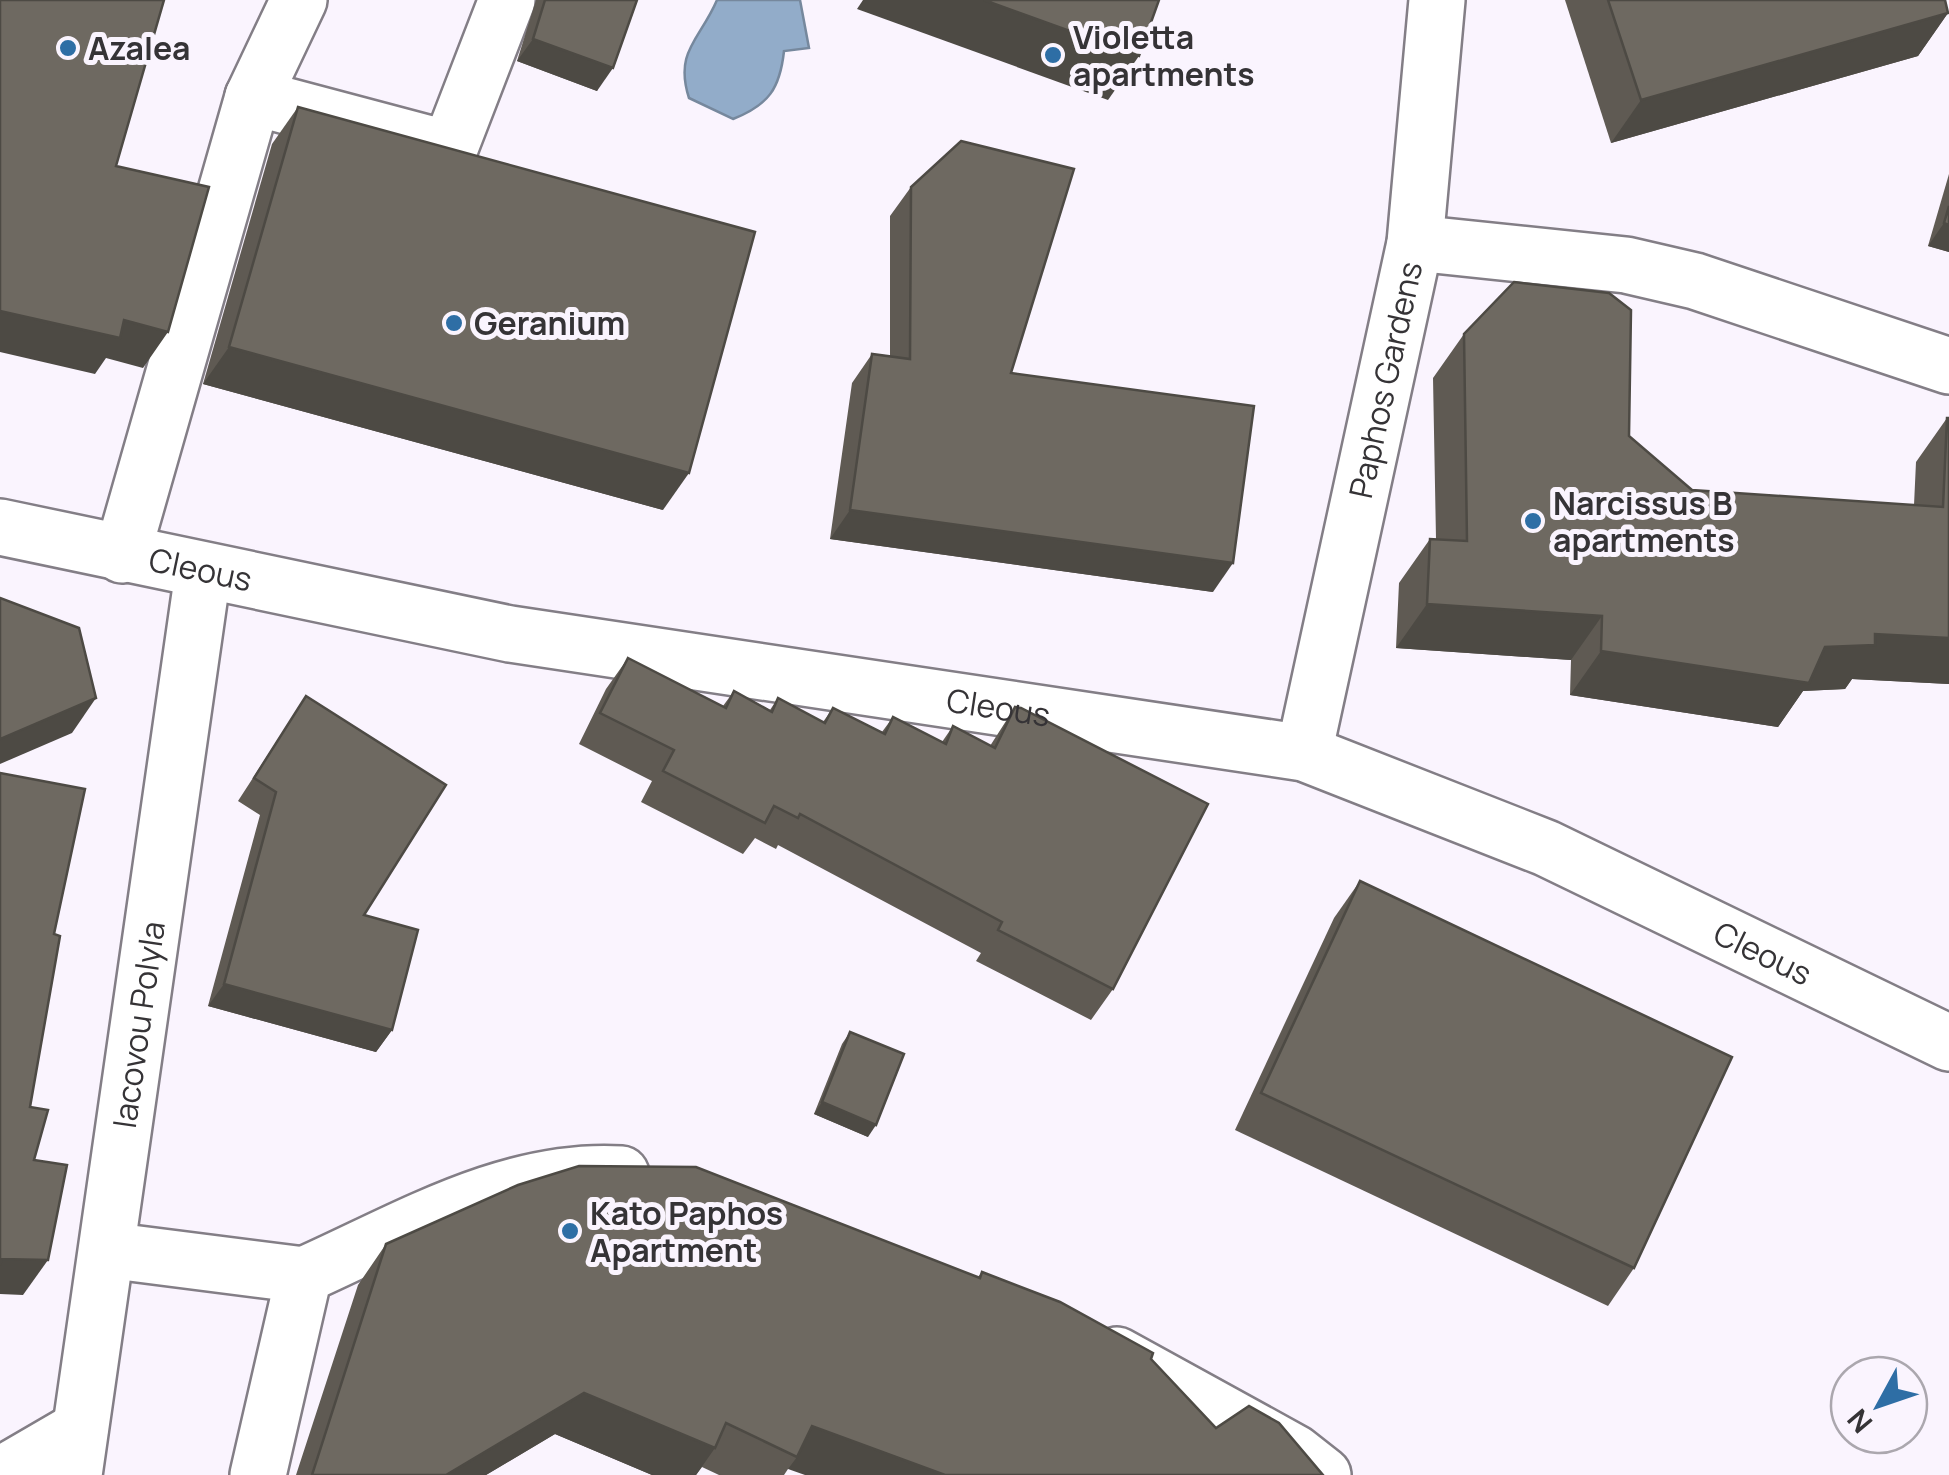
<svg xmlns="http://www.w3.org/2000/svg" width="1949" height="1475" font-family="Manrope,sans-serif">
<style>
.water{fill:#92acc9;stroke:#76889d;stroke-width:2.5}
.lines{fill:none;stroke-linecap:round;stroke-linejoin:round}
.minor-casing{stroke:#837e86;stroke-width:60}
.minor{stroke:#fff;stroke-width:55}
.wall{fill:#5f5a53}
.shaded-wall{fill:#4d4a44}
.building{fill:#6e6961;stroke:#4d4a44;stroke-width:2.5}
.poi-dot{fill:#2e6ea5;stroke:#faf4fe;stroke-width:4}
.labels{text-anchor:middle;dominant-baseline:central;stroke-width:10;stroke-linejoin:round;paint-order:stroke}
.poi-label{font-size:32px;font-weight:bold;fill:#353336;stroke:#faf4fe;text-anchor:start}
.street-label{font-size:32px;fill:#353336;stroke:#faf4fe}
</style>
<rect width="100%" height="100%" fill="#faf4fe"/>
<!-- water -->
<path class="water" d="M 717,0 L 800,0 L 809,48 L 784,51 C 780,88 769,105 733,119 L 689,98 C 674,51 700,40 717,0 Z"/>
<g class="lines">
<!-- minor casing -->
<g class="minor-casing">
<g id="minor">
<path d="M 253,97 L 445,148 L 451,145 L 507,0"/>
<path d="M 1415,243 L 1626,265 L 1695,281 L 1949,366"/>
<path id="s1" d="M 0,527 L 510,634 L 1304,753 L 1546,848 L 1949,1043"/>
<path d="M 122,555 L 253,97 L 299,0"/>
<path id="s2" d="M 1304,753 L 1415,243 L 1437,0"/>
<path d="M 107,1250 L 304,1275"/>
<path d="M 1117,1355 L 1295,1453 L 1323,1475"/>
<path d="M 1,1475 L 80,1429"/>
<path id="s3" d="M 74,1475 L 203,573"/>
<path d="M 258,1475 L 304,1275 C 405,1230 508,1167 621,1174"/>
</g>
</g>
<!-- minor -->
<use href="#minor" class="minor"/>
</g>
<!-- wall -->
<g class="wall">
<path d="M 536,0 L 637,0 L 597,91 L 517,61 Z"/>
<path d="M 1565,0 L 1945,0 L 1948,13 L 1918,56 L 1611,143 Z"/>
<path d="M 298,107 L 663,510 L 203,384 L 272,144 Z"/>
<path d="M 1949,174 L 1949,252 L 1928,246 Z"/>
<path d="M 911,187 L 1011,373 L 1213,592 L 830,539 L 852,383 L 872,354 L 890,356 L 890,216 Z"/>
<path d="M 1464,334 L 1629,436 L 1692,490 L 1914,505 L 1916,462 L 1947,418 L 1949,418 L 1949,684 L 1852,679 L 1845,689 L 1803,691 L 1778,727 L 1570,695 L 1571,660 L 1396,648 L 1399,583 L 1430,539 L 1436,539 L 1433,378 Z"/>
<path d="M 628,658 L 723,706 L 734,691 L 770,710 L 778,698 L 823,722 L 833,708 L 882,732 L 893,717 L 942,742 L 953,726 L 990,746 L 1015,707 L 1113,989 L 1091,1020 L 976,961 L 981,953 L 778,845 L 776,849 L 755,838 L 743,854 L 641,802 L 652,781 L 579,744 L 606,689 Z"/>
<path d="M 306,696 L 392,1030 L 376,1052 L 208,1006 L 260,815 L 238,801 Z"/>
<path d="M 1360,881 L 1634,1268 L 1608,1306 L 1235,1130 L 1334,918 Z"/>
<path d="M 850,1032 L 868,1137 L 814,1114 L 842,1044 Z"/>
<path d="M 386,1244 L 978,1277 L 982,1272 L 1151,1359 L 1216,1428 L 1279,1423 L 788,1469 L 784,1475 L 719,1475 L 702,1467 L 696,1475 L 652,1475 L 555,1434 L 486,1475 L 296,1475 L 358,1285 Z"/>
</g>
<!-- shaded-wall -->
<g class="shaded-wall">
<path d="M 863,0 L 984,0 L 1139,56 L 1108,100 L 857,9 Z"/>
<path d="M 1948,13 L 1918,56 L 1611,143 L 1641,100 Z"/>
<path d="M 533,39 L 613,68 L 597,91 L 517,61 Z"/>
<path d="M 1944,223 L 1949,225 L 1949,252 L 1928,246 Z"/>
<path d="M 0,311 L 124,320 L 168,332 L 143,368 L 106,358 L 95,374 L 0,352 Z"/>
<path d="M 229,347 L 689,473 L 663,510 L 203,384 Z"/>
<path d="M 850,510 L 1233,563 L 1213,592 L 830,539 Z"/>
<path d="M 1427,604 L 1602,616 L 1571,660 L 1396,648 Z"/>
<path d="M 1875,634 L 1949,638 L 1949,684 L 1852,679 L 1845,689 L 1803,691 L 1778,727 L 1570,695 L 1601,651 L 1825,647 Z"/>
<path d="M 96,698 L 72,733 L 0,764 L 0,739 Z"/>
<path d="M 224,984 L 392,1030 L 376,1052 L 208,1006 Z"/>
<path d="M 822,1102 L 876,1125 L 868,1137 L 814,1114 Z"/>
<path d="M 2,1259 L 48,1260 L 23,1295 L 0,1294 L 0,1262 Z"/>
<path d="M 584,1393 L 715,1448 L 696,1475 L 652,1475 L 555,1434 L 486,1475 L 446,1475 Z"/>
<path d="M 812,1426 L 945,1475 L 805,1475 L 788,1469 L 797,1457 Z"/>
</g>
<!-- building -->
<g class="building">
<path d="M 0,0 L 164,0 L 116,166 L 209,187 L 168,332 L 124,320 L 120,338 L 0,311 Z"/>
<path d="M 545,0 L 637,0 L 613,68 L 533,39 Z"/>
<path d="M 984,0 L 1159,0 L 1139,56 Z"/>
<path d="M 1608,0 L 1945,0 L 1948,13 L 1641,100 Z"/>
<path d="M 298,107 L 755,232 L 689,473 L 229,347 Z"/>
<path d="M 961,141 L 1074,169 L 1011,373 L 1254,406 L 1233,563 L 850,510 L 872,354 L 910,359 L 911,187 Z"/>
<path d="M 1949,206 L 1949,225 L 1944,223 Z"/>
<path d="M 1514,282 L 1609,293 L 1631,310 L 1629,436 L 1692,490 L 1943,507 L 1947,418 L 1949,418 L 1949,638 L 1875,634 L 1875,645 L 1825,647 L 1809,683 L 1601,651 L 1602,616 L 1427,604 L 1430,539 L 1467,541 L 1464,334 Z"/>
<path d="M 0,598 L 79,628 L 96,698 L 0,739 Z"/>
<path d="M 628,658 L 726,708 L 734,691 L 772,712 L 778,698 L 825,723 L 833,708 L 885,734 L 893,717 L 946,744 L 953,726 L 995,748 L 1015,707 L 1021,708 L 1208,804 L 1113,989 L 998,930 L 1002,922 L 800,814 L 798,818 L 774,806 L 765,823 L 663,771 L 674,750 L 600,713 Z"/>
<path d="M 306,696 L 446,785 L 364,915 L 418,930 L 392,1030 L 224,984 L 276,792 L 254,778 Z"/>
<path d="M 0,773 L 85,789 L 54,934 L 60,936 L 30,1107 L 48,1110 L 34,1160 L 67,1165 L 48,1260 L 2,1259 L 0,1265 Z"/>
<path d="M 1360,881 L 1732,1057 L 1634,1268 L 1261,1093 Z"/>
<path d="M 850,1032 L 904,1054 L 876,1125 L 822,1102 Z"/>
<path d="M 579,1166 L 696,1167 L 980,1278 L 982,1272 L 1060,1302 L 1153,1353 L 1151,1359 L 1216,1428 L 1249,1406 L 1279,1423 L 1323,1475 L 945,1475 L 812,1426 L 797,1457 L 726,1423 L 715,1448 L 584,1393 L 446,1475 L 312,1475 L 386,1244 L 518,1185 Z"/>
</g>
<!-- markers -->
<g class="poi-dot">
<circle cx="68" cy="48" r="10"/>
<circle cx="1053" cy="55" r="10"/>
<circle cx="454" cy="323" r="10"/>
<circle cx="1533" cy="521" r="10"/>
<circle cx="570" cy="1231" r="10"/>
</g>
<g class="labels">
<!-- poi labels -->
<g class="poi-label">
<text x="1073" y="37">Violetta<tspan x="1073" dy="37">apartments</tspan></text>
<text x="88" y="48">Azalea</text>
<text x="474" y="323">Geranium</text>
<text x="1553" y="503">Narcissus B<tspan x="1553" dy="37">apartments</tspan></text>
<text x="590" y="1213">Kato Paphos<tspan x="590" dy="37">Apartment</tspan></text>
</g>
<!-- street labels -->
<g class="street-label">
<text stroke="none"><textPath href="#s2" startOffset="382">Paphos Gardens</textPath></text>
<text stroke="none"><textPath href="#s1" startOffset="205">Cleous</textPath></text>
<text stroke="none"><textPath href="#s1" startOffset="1015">Cleous</textPath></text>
<text stroke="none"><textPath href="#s1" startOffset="1825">Cleous</textPath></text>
<text stroke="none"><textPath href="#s3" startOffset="455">Iacovou Polyla</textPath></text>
</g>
</g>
<!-- north arrow -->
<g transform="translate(1879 1405) rotate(230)"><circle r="48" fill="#faf4fe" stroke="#aba7ae" stroke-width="2.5"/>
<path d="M0-8L18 38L0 25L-18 38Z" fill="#2e6ea5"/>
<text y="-15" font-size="28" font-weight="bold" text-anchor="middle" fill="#353336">N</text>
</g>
</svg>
